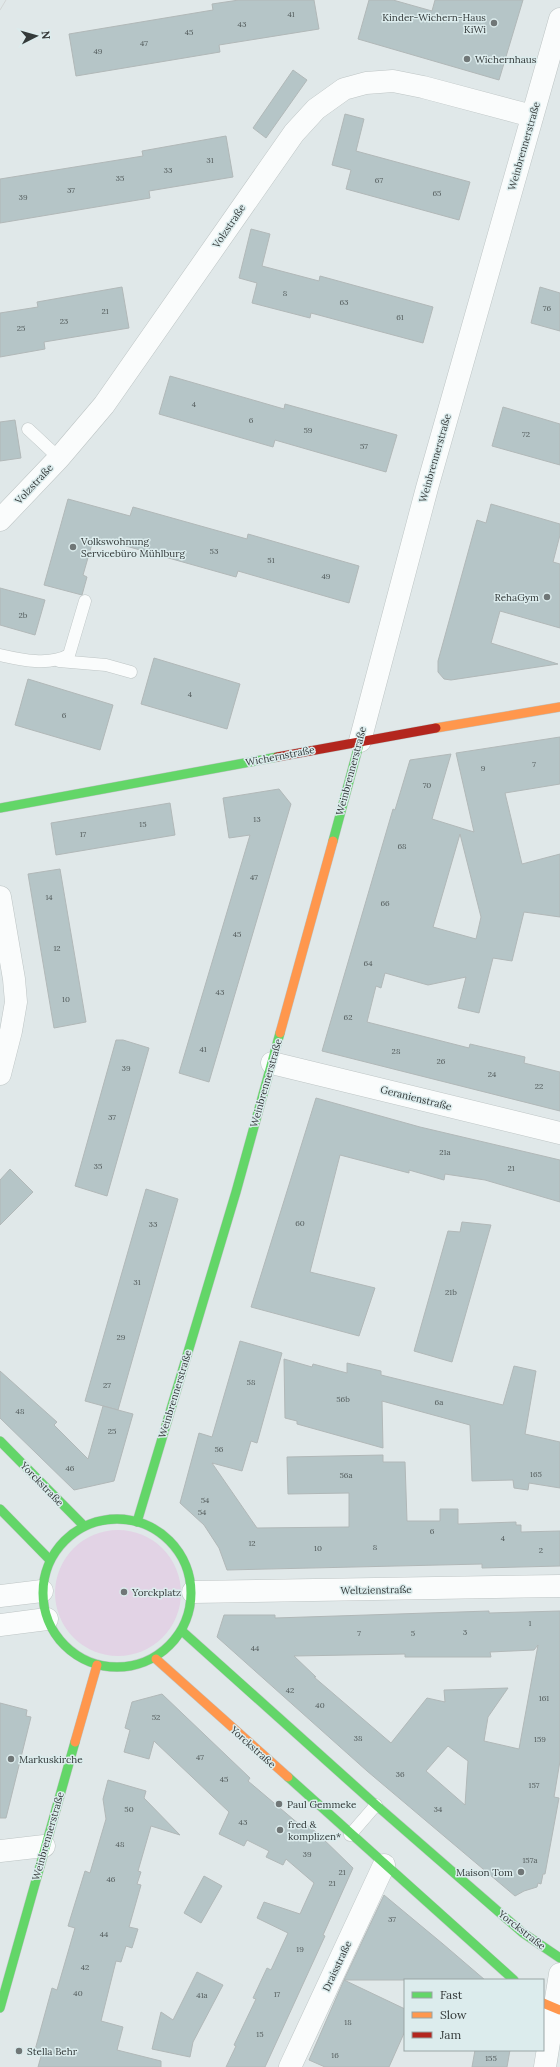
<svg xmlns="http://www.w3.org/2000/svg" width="560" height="2067" font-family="Lora,serif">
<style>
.green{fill:#e2d3e5}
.building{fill:#b5c5c7;stroke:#b1b8b8;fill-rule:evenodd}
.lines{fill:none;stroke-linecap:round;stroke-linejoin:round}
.lane-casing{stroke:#bec5c5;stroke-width:13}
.street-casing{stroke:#bec5c5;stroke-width:23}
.fast-casing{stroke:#bec5c5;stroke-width:10}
.slow-casing{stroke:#bec5c5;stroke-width:10}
.jam-casing{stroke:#bec5c5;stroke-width:10}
.lane{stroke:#fafcfc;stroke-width:12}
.street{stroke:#fafcfc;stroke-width:22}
.fast{stroke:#63d668;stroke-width:9}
.slow{stroke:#ff974d;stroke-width:9}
.jam{stroke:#b3261e;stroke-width:9}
.tram{stroke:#d3d6d6;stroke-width:1}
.poi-dot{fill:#707777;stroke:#dceced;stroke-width:1.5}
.labels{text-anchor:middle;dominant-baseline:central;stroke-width:3;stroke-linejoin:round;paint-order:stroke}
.number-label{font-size:8px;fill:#545d5d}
.poi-label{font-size:10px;fill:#343a3a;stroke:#dceced;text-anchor:start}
.street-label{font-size:10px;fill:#343a3a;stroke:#dceced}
</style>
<rect width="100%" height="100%" fill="#e0e8e9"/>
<!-- green -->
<circle class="green" cx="118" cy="1593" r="63"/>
<!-- building -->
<g class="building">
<path d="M 239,0 L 314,0 L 319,29 L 219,45 L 220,52 L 76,76 L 69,34 L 213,10 L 212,4 Z"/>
<path d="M 369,0 L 393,0 L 432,11 L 435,0 L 523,0 L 499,80 L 358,39 Z"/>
<path d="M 293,70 L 307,80 L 266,138 L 253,128 Z"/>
<path d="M 345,114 L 364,119 L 356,151 L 470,182 L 459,220 L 346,189 L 351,170 L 332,165 Z"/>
<path d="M 226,136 L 233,177 L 149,191 L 150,198 L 0,223 L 0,179 L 143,156 L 142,151 Z"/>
<path d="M 251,229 L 270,234 L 262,266 L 319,281 L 320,276 L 433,307 L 423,343 L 311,313 L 310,318 L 252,303 L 257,283 L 239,278 Z"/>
<path d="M 122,287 L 129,328 L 44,342 L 45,349 L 0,357 L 0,313 L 38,307 L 37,302 Z"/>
<path d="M 540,287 L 560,293 L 560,331 L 531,323 Z"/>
<path d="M 170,376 L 284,409 L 285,404 L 397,435 L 386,472 L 275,440 L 273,447 L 159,414 Z"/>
<path d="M 503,407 L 560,424 L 560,465 L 492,446 Z"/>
<path d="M 15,420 L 21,458 L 0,461 L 0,422 Z"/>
<path d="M 68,499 L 130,516 L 133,507 L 247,539 L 248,534 L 359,566 L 349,603 L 238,571 L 236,577 L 94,537 L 83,575 L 87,577 L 82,595 L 44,585 Z"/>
<path d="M 491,504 L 560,524 L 560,535 L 553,562 L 560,564 L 560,628 L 500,611 L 491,643 L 558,664 L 451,680 L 444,679 L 438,672 L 438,661 L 477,520 L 486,523 Z"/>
<path d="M 0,588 L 45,600 L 35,635 L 0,625 Z"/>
<path d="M 154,658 L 240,684 L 227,729 L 141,704 Z"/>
<path d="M 28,679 L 113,705 L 100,750 L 15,725 Z"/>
<path d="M 560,737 L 560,784 L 505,793 L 522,864 L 560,854 L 560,917 L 524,912 L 512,961 L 493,958 L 479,1013 L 458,1008 L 466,977 L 428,985 L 385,973 L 381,988 L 376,986 L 367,1022 L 469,1048 L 470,1044 L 525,1057 L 524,1063 L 560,1072 L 560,1111 L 322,1051 L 393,809 L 395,810 L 410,760 L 451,754 L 432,819 L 474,832 L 456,753 ZM 460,834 L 481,917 L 476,939 L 433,927 Z"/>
<path d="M 279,789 L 291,804 L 209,1082 L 179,1073 L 250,835 L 229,838 L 223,798 Z"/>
<path d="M 170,803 L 175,835 L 56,855 L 51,823 Z"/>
<path d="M 60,869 L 86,1022 L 54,1028 L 28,874 Z"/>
<path d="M 116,1040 L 123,1040 L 149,1048 L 107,1196 L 75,1186 Z"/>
<path d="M 316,1098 L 420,1127 L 560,1160 L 560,1202 L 485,1180 L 445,1174 L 444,1180 L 409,1170 L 409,1173 L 340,1155 L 310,1272 L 375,1288 L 359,1336 L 251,1307 Z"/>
<path d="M 10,1169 L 33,1192 L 0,1225 L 0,1180 Z"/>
<path d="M 146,1189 L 178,1199 L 118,1410 L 85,1401 Z"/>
<path d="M 462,1222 L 491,1225 L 452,1362 L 414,1351 L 448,1231 L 460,1232 Z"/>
<path d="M 240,1341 L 282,1353 L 257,1443 L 251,1441 L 242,1471 L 212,1463 L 257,1528 L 349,1527 L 349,1493 L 288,1494 L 287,1457 L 383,1455 L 383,1462 L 405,1462 L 407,1521 L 440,1521 L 440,1509 L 458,1509 L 458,1524 L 516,1522 L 516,1525 L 521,1525 L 521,1532 L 560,1531 L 560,1566 L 482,1568 L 482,1564 L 227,1570 L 219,1548 L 204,1525 L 180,1503 L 199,1433 L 212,1437 Z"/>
<path d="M 284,1359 L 312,1367 L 313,1364 L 347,1373 L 347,1363 L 381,1371 L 381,1375 L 503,1405 L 514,1366 L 536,1371 L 525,1434 L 560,1442 L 560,1488 L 529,1483 L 528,1490 L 514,1488 L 513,1480 L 472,1481 L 470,1425 L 382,1401 L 383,1448 L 297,1424 L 297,1421 L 285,1418 Z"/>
<path d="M 0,1371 L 57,1422 L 54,1425 L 88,1459 L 103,1406 L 133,1414 L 114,1481 L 74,1490 L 0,1418 Z"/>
<path d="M 489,1611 L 489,1613 L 560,1611 L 560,1761 L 554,1797 L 559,1798 L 545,1874 L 543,1874 L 541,1884 L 538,1883 L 537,1887 L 524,1891 L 515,1896 L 367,1771 L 217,1637 L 224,1615 L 275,1615 L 275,1618 ZM 538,1645 L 519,1749 L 484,1741 L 488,1717 L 508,1688 L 444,1690 L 445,1702 L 427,1698 L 391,1743 L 314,1677 L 316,1677 L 294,1656 L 405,1654 L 405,1657 L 491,1657 L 490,1652 L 534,1650 ZM 448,1746 L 468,1761 L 465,1805 L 426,1771 Z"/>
<path d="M 162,1694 L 250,1778 L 248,1781 L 300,1825 L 304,1823 L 316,1832 L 353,1868 L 323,1935 L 325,1936 L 265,2067 L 226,2067 L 236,2046 L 234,2045 L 256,1999 L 253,1998 L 267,1968 L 271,1970 L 288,1933 L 257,1918 L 264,1902 L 300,1914 L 314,1883 L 286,1859 L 283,1865 L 266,1857 L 269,1851 L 247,1840 L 244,1846 L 219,1834 L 229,1812 L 154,1741 L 149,1759 L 124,1752 L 130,1730 L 125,1728 L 132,1702 Z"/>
<path d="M 0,1703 L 27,1710 L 26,1716 L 31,1717 L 6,1818 L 0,1818 Z"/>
<path d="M 108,1780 L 146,1791 L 144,1798 L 180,1835 L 151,1826 L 138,1871 L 141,1872 L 137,1884 L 141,1885 L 129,1927 L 138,1929 L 132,1948 L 126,1946 L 121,1962 L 116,1961 L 101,2021 L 123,2027 L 117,2050 L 161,2061 L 161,2067 L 38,2067 L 42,2053 L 35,2050 L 52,1988 L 57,1990 L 75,1928 L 68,1926 L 85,1871 L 90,1873 L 106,1819 L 103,1799 Z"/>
<path d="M 204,1876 L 222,1886 L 201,1923 L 184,1913 Z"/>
<path d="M 384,1895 L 443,1944 L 485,1980 L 344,1980 Z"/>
<path d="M 197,1972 L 223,1985 L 193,2042 L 190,2057 L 152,2049 L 161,2012 L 173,2020 Z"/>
<path d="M 344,1980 L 405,2009 L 405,2031 L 389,2067 L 325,2067 L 309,2060 Z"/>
<path d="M 475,2050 L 510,2050 L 507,2067 L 472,2067 Z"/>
</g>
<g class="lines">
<!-- lane casing -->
<g class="lane-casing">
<g id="lane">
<path d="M 28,429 L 59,458"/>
<path d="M 0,655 C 22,660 49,666 69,655 L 85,601"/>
<path d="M 59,661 L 106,665 L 131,672"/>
<path d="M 350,1835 L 376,1805"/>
</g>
</g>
<!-- street casing -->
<g class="street-casing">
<g id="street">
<path d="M 0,520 L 59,458 L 104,405 L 294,133 L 316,109 L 344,89 L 366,83 L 393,81 L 423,87 L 532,116"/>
<path d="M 360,741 L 427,488 L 560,19"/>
<path d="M 0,897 L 14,979 L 16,1002 L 11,1031 L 0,1074"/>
<path d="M 272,1063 L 560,1133"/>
<path d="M 193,1592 L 560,1586"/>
<path d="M 0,1596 L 42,1591"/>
<path d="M 0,1625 L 47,1619"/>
<path d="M 0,1851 L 44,1846"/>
<path d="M 290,2067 L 384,1865"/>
<path d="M 545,2067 L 560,1974"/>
</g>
</g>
<!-- fast casing -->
<g class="fast-casing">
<g id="fast">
<path d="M 0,808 L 277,757"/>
<path d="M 333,841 L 360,741"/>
<path d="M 0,1441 L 84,1526"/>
<path d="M 0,1509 L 50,1560"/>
<circle cx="117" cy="1593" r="74"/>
<path d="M 137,1522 L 236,1192 L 280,1033"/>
<path d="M 182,1631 L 376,1805 L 523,1933 L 560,1958"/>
<path d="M 288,1777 L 514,1980"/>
<path d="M 0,2008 L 75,1742"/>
</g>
</g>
<!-- slow casing -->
<g class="slow-casing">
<g id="slow">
<path d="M 436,728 L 560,707"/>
<path d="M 280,1033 L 333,841"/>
<path d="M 156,1659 L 288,1777"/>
<path d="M 75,1742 L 97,1665"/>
<path d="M 543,2003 L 560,2010"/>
</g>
</g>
<!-- jam casing -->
<g class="jam-casing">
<path id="jam" d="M 277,757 L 436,728"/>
</g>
<!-- lane -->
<use href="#lane" class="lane"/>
<!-- street -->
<use href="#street" class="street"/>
<!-- fast -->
<use href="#fast" class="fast"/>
<!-- slow -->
<use href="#slow" class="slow"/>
<!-- jam -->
<use href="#jam" class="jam"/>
<!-- tram -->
<path class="tram" d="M 0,10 L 6,0"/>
</g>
<!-- markers -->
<g class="poi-dot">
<circle cx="494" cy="23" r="4"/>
<circle cx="467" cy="59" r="4"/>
<circle cx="73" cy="547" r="4"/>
<circle cx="547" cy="597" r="4"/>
<circle cx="124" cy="1592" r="4"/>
<circle cx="11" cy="1759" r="4"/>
<circle cx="279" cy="1804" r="4"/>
<circle cx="280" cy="1830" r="4"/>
<circle cx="521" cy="1872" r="4"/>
<circle cx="19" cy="2051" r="4"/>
</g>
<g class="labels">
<!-- number labels -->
<g class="number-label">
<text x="291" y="14">41</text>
<text x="242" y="24">43</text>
<text x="189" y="32">45</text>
<text x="144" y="43">47</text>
<text x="98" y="51">49</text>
<text x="210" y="160">31</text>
<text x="168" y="170">33</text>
<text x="120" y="178">35</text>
<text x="379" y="180">67</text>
<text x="71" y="190">37</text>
<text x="437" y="193">65</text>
<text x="23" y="197">39</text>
<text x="285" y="293">8</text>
<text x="344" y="302">63</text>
<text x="547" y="308">76</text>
<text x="105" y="311">21</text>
<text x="400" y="317">61</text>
<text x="64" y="321">23</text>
<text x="21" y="328">25</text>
<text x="194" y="404">4</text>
<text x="251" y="420">6</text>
<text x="308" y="430">59</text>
<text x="526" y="434">72</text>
<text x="364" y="446">57</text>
<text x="214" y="551">53</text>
<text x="271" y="560">51</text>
<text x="326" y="576">49</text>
<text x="23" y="615">2b</text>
<text x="190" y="694">4</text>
<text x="64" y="715">6</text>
<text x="534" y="764">7</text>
<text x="483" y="768">9</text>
<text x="427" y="785">70</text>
<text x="257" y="819">13</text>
<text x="143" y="824">15</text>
<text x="83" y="834">17</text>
<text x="402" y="846">68</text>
<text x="254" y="877">47</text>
<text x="49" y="897">14</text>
<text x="385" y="903">66</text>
<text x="237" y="934">45</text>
<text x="57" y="948">12</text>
<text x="368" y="963">64</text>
<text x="220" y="992">43</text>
<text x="66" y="999">10</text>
<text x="348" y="1017">62</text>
<text x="203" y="1049">41</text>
<text x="396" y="1051">28</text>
<text x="441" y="1061">26</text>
<text x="126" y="1068">39</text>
<text x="492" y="1074">24</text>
<text x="539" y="1086">22</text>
<text x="112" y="1117">37</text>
<text x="445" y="1152">21a</text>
<text x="98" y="1166">35</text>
<text x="511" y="1168">21</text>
<text x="300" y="1223">60</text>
<text x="153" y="1224">33</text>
<text x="137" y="1282">31</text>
<text x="451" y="1292">21b</text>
<text x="121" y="1337">29</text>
<text x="251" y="1382">58</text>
<text x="107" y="1385">27</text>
<text x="343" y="1399">56b</text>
<text x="439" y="1402">6a</text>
<text x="20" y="1411">48</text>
<text x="112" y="1431">25</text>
<text x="219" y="1449">56</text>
<text x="70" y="1468">46</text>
<text x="536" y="1474">165</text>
<text x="346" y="1475">56a</text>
<text x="205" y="1500">54</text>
<text x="202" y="1512">54</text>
<text x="432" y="1531">6</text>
<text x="503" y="1538">4</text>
<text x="252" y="1543">12</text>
<text x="375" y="1547">8</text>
<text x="318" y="1548">10</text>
<text x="541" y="1550">2</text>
<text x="530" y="1623">1</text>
<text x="465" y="1632">3</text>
<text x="359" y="1633">7</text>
<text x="413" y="1633">5</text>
<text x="255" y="1648">44</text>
<text x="290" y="1690">42</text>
<text x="544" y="1698">161</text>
<text x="320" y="1705">40</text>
<text x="156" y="1717">52</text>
<text x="358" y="1738">38</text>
<text x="540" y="1739">159</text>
<text x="200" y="1757">47</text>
<text x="400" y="1774">36</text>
<text x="224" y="1779">45</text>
<text x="534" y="1785">157</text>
<text x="129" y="1809">50</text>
<text x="438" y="1809">34</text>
<text x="243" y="1822">43</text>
<text x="120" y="1844">48</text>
<text x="307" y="1854">39</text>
<text x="530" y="1860">157a</text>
<text x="342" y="1872">21</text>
<text x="111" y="1879">46</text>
<text x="332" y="1883">21</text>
<text x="392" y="1919">37</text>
<text x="104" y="1934">44</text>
<text x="300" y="1949">19</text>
<text x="85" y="1967">42</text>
<text x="78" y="1993">40</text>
<text x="277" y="1994">17</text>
<text x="202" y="1995">41a</text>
<text x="348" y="2022">18</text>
<text x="260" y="2034">15</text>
<text x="335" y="2055">16</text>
<text x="491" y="2058">155</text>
</g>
<!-- poi labels -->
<g class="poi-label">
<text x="486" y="17" text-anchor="end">Kinder-Wichern-Haus<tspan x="486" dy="12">KiWi</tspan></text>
<text x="475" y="59">Wichernhaus</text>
<text x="81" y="541">Volkswohnung<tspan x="81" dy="12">Servicebüro Mühlburg</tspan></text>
<text x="539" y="597" text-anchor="end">RehaGym</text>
<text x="132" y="1592">Yorckplatz</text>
<text x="19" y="1759">Markuskirche</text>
<text x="287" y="1804">Paul Gemmeke</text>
<text x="288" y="1824">fred &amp;<tspan x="288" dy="12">komplizen*</tspan></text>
<text x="513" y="1872" text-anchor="end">Maison Tom</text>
<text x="27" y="2051">Stella Behr</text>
</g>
<!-- street labels -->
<g class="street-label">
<text transform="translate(524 146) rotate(-74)">Weinbrennerstraße</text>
<text transform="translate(229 226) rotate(-56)">Volzstraße</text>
<text transform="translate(435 458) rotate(-74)">Weinbrennerstraße</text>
<text transform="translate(34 484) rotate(-47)">Volzstraße</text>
<text transform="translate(280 756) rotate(-11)">Wichernstraße</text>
<text transform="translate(351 771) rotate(-75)">Weinbrennerstraße</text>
<text transform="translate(266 1083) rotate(-74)">Weinbrennerstraße</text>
<text transform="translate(416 1098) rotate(14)">Geranienstraße</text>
<text transform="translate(175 1394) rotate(-73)">Weinbrennerstraße</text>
<text transform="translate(42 1484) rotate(46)">Yorckstraße</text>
<text transform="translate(376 1590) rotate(-1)">Weltzienstraße</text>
<text transform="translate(253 1747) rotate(42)">Yorckstraße</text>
<text transform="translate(48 1836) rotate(-74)">Weinbrennerstraße</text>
<text transform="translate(522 1930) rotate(38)">Yorckstraße</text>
<text transform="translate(337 1966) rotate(-65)">Draisstraße</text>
</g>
</g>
<!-- legend -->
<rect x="404" y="1979" width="140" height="72" fill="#dceced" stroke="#99a5a5"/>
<rect x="412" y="1992" width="20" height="6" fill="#63d668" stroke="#99a5a5"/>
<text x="440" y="1999" font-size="12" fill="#343a3a">Fast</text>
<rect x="412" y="2012" width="20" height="6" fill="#ff974d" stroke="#99a5a5"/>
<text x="440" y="2019" font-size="12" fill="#343a3a">Slow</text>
<rect x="412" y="2032" width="20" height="6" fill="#b3261e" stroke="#99a5a5"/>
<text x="440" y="2039" font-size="12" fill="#343a3a">Jam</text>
<!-- north arrow -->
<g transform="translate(36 36) rotate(84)" stroke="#dceced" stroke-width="3" paint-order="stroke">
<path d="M0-3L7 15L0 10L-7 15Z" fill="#343a3a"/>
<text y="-6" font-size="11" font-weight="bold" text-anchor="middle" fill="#343a3a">N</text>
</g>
</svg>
